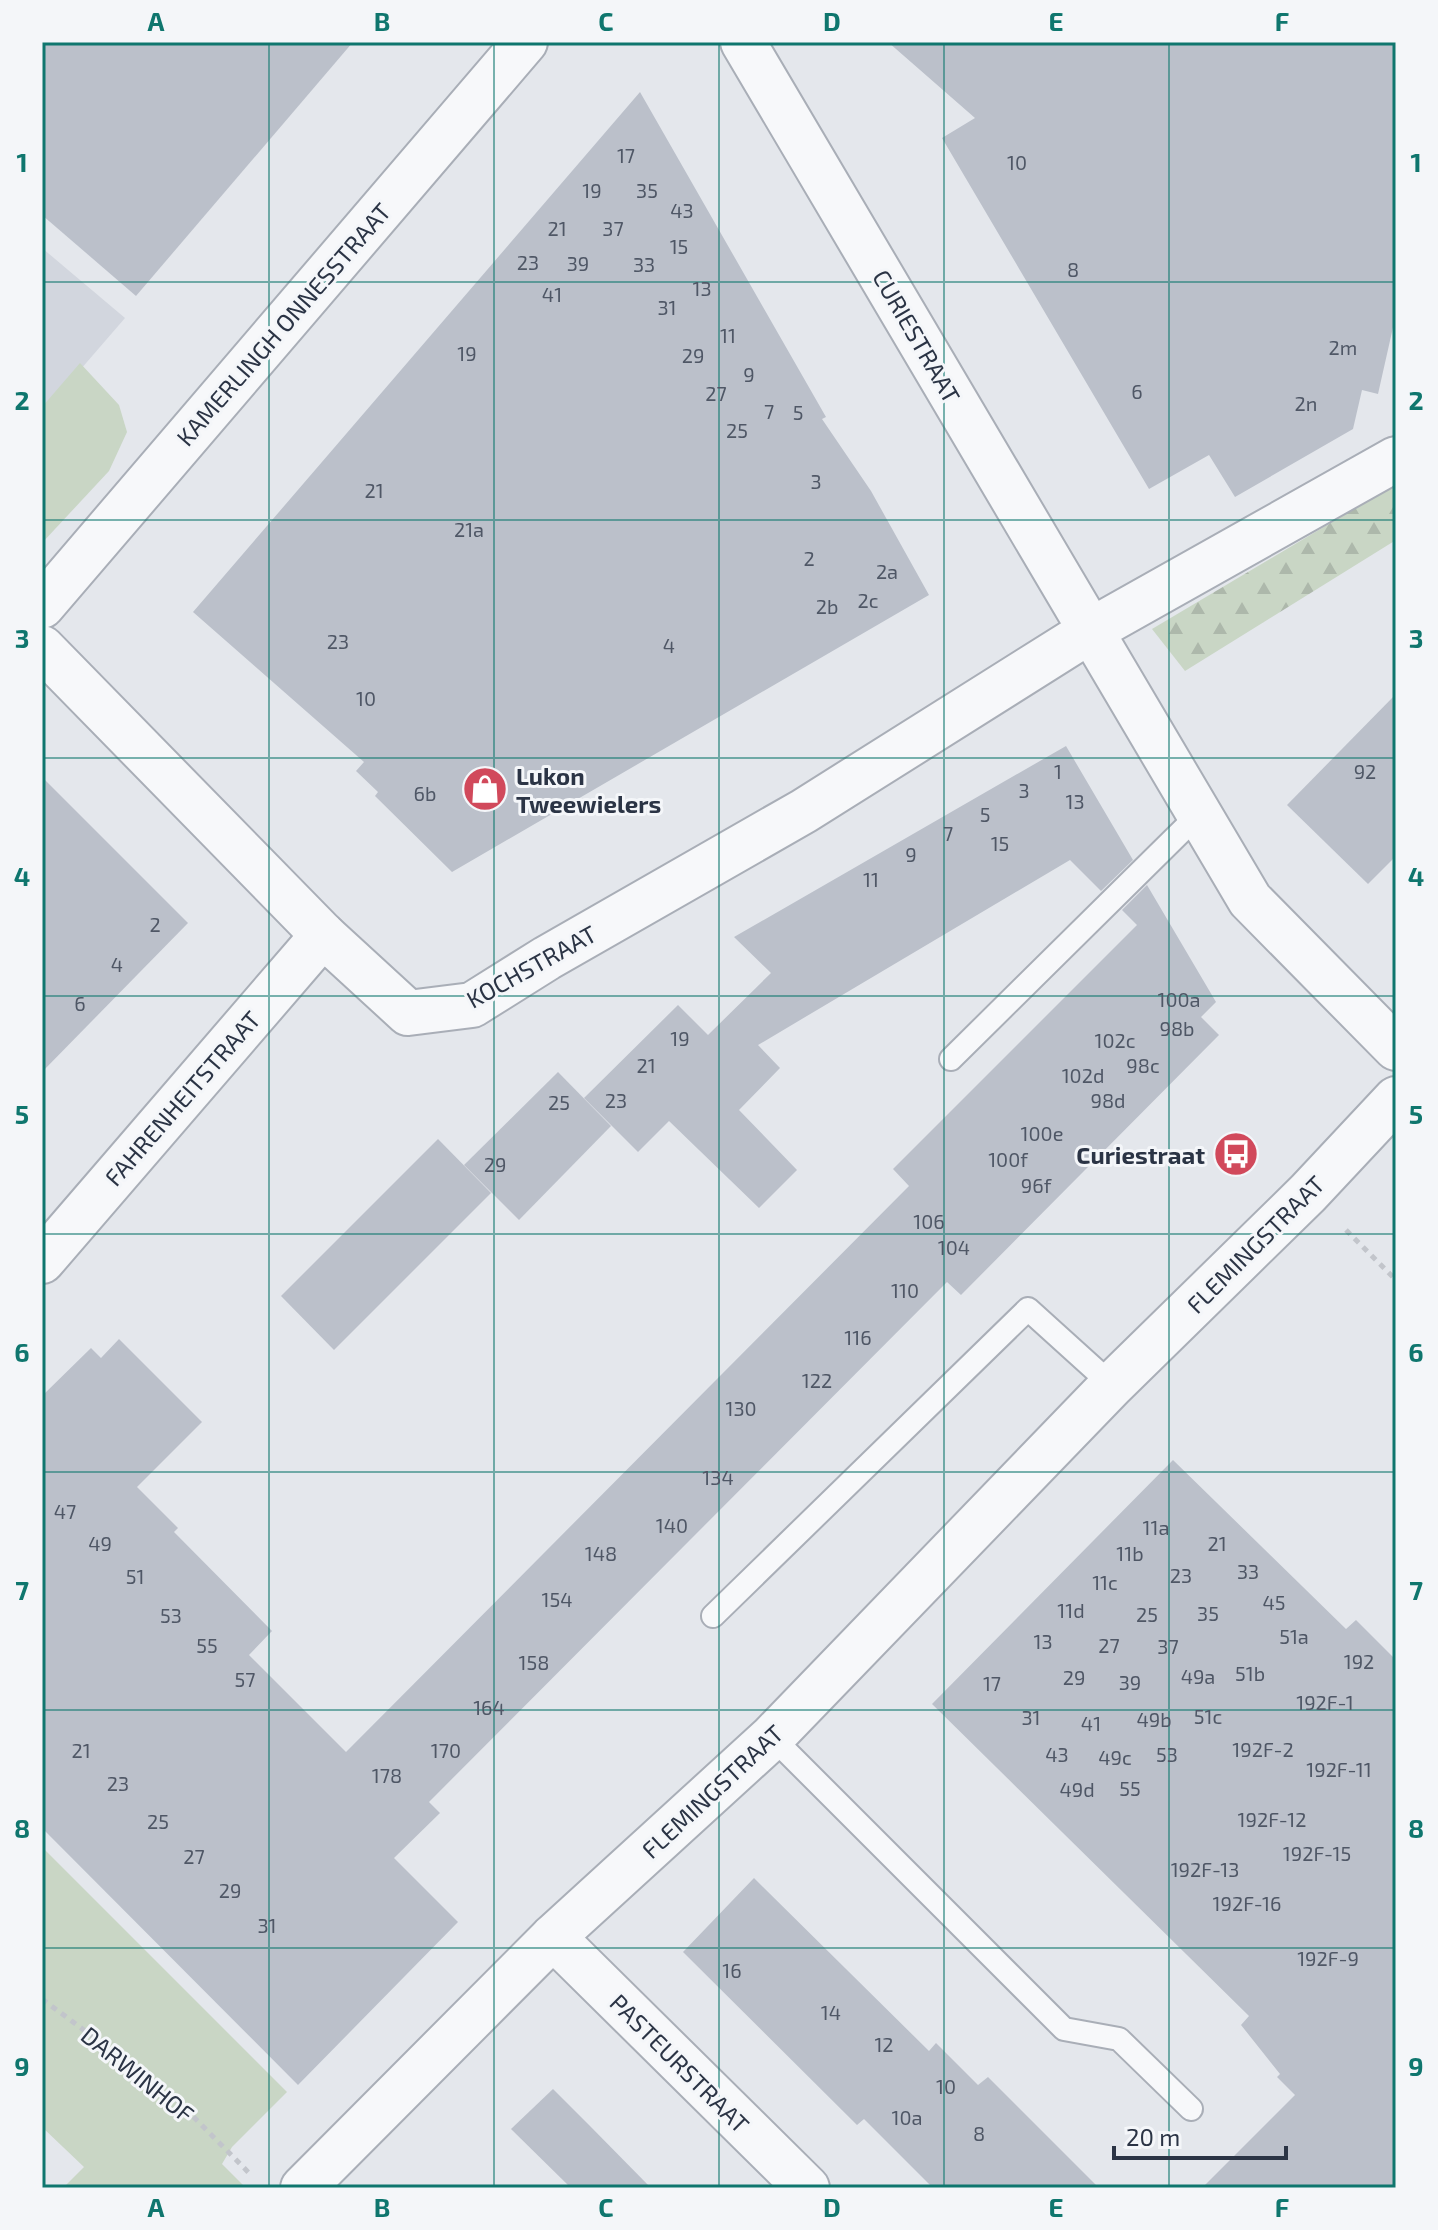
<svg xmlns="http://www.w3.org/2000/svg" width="1438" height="2230" font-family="'Exo 2',sans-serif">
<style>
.built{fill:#d2d6de}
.grass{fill:#c9d6c5}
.forest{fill:url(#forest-firs)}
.building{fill:#bbc0ca}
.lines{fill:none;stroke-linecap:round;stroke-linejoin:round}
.service-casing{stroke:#a9aeb7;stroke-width:26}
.minor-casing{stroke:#a9aeb7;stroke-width:48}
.path{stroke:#c2c5cb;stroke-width:5;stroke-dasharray:6 6;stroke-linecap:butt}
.service{stroke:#f7f8fa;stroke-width:22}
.minor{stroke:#f7f8fa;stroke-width:44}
.grid{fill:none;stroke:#0f766e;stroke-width:2;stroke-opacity:0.55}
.labels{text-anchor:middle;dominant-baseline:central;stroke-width:6;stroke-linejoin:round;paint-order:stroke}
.number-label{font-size:20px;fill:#4f5766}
.street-label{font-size:24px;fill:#2b3445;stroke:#f4f6f9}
.poi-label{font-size:24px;font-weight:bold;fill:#2b3445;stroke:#f4f6f9;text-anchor:start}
.neatline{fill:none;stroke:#0f766e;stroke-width:3}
.grid-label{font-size:26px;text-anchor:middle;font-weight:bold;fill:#0f766e}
</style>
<defs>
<pattern id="forest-firs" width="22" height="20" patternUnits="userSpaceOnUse" patternTransform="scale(2)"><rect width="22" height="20" fill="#c9d6c5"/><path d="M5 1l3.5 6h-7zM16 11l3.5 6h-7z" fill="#adb8ab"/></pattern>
</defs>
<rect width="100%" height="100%" fill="#e4e7ec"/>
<!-- built -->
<path class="built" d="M 42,248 L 125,318 L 42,414 Z"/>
<!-- grass -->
<g class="grass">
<path d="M 80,363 L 119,405 L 127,432 L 109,471 L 42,543 L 42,407 Z"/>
<path d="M 42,1847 L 287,2092 L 232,2147 L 222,2164 L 246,2188 L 63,2188 L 84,2167 L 42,2127 Z"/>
</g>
<!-- forest -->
<path class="forest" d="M 1396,484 L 1396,540 L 1185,671 L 1152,629 Z"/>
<!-- building -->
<g class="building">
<path d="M 42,42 L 353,42 L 136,296 L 42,215 Z"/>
<path d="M 888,42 L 1396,42 L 1396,314 L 1378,394 L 1362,390 L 1353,429 L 1235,497 L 1209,455 L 1149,489 L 942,138 L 975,118 Z"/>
<path d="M 640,92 L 826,417 L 822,419 L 871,491 L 929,595 L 452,872 L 375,796 L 378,792 L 356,771 L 364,762 L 193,612 Z"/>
<path d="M 1396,694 L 1396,856 L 1368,884 L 1287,805 Z"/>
<path d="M 1066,746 L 1133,860 L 1101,891 L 1070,860 L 758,1045 L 780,1068 L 739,1110 L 797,1170 L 759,1208 L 669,1121 L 638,1152 L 584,1098 L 678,1005 L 708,1035 L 771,973 L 734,937 Z"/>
<path d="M 42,777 L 188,923 L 42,1072 Z"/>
<path d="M 1147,885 L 1216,1002 L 1201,1017 L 1219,1035 L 961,1295 L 947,1282 L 429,1802 L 440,1813 L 394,1858 L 458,1922 L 298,2085 L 42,1828 L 42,1396 L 91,1348 L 101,1358 L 119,1339 L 202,1422 L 137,1487 L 178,1528 L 174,1532 L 272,1631 L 249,1655 L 346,1752 L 909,1186 L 893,1169 L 1137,925 L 1122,910 Z"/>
<path d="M 558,1072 L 611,1126 L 519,1220 L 464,1165 Z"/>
<path d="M 438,1139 L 491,1193 L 334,1350 L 281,1296 Z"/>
<path d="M 1173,1460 L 1346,1629 L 1356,1620 L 1396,1660 L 1396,2188 L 1202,2188 L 1295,2095 L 1277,2077 L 1280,2074 L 1241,2025 L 1249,2016 L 932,1704 Z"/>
<path d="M 754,1878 L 929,2051 L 936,2043 L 978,2085 L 988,2077 L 1099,2188 L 933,2188 L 864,2119 L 857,2125 L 683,1952 Z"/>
<path d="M 553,2089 L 588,2124 L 651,2188 L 571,2188 L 511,2129 Z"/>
</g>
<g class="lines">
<!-- service casing -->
<g class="service-casing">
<g id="service">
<path d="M 951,1059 L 1199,814"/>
<path d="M 713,1616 L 1028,1309 L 1112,1385"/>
<path d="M 772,1737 L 1064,2029 L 1119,2039 L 1191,2109"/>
</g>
</g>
<!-- minor casing -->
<g class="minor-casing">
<g id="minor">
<path d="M 743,42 L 1250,900 L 1396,1048"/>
<path d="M 42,606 L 525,42"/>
<path d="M 42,648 L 323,935 L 408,1013 L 472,1005 L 547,958 L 804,811 L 1090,631 L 1396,459"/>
<path d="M 42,1261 L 323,935"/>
<path d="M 553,1937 L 807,2188"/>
<path d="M 303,2188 L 553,1937 L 772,1737 L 1112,1385 L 1308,1193 L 1396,1099"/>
</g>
</g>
<!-- path -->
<g class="path">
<path d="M 1346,1230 L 1396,1280"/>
<path d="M 42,1999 L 173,2096 L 252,2176"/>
</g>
<!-- service -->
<use href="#service" class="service"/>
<!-- minor -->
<use href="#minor" class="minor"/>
</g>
<!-- grid -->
<path class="grid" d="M 269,42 L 269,2188M 494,42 L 494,2188M 719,42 L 719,2188M 944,42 L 944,2188M 1169,42 L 1169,2188M 42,282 L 1396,282M 42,520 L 1396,520M 42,758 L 1396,758M 42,996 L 1396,996M 42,1234 L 1396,1234M 42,1472 L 1396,1472M 42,1710 L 1396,1710M 42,1948 L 1396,1948"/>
<!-- icons -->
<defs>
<g id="shop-disc" transform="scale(2.3)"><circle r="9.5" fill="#d1495b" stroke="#f4f6f9"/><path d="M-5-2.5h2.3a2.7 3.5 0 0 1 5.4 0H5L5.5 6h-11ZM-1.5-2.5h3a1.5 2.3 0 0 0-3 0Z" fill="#fff"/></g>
<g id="bus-disc" transform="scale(2.3)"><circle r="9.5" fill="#d1495b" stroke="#f4f6f9"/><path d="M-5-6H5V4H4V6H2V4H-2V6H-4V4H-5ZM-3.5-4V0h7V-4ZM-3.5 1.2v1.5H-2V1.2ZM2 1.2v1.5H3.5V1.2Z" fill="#fff"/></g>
</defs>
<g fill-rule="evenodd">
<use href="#shop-disc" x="485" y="789"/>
<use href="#bus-disc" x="1236" y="1154"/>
</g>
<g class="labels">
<!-- number labels -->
<g class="number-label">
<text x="626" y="155">17</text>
<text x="1017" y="162">10</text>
<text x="592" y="190">19</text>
<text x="647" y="190">35</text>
<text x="682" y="210">43</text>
<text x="557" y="228">21</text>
<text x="613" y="228">37</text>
<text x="679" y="246">15</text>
<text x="528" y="262">23</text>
<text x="578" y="263">39</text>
<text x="644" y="264">33</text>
<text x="1073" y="269">8</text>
<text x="702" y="288">13</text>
<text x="552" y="294">41</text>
<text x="667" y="307">31</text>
<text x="728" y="335">11</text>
<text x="1343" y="347">2m</text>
<text x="467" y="353">19</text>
<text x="693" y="355">29</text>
<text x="749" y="374">9</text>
<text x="1137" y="391">6</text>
<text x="716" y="393">27</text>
<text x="1306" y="403">2n</text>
<text x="769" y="411">7</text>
<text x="798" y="412">5</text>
<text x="737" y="430">25</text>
<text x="816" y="481">3</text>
<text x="374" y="490">21</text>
<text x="469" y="529">21a</text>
<text x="809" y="558">2</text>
<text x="887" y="571">2a</text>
<text x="868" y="600">2c</text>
<text x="827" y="606">2b</text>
<text x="338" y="641">23</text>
<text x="669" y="645">4</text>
<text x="366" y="698">10</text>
<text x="1058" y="771">1</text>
<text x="1365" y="771">92</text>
<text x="1024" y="790">3</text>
<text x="425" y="793">6b</text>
<text x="1075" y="801">13</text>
<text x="985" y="814">5</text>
<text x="948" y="833">7</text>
<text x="1000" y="843">15</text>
<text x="911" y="854">9</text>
<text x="871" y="879">11</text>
<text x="155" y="924">2</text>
<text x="117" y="964">4</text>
<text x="1179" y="999">100a</text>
<text x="80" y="1003">6</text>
<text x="1177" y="1028">98b</text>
<text x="680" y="1038">19</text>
<text x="1115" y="1040">102c</text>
<text x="646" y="1065">21</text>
<text x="1143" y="1065">98c</text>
<text x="1083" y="1075">102d</text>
<text x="616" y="1100">23</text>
<text x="1108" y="1100">98d</text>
<text x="559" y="1102">25</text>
<text x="1042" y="1133">100e</text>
<text x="1008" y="1159">100f</text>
<text x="495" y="1164">29</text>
<text x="1036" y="1185">96f</text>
<text x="929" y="1221">106</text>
<text x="954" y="1247">104</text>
<text x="905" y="1290">110</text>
<text x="858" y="1337">116</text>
<text x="817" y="1380">122</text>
<text x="741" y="1408">130</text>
<text x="718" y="1477">134</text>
<text x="65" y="1511">47</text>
<text x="672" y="1525">140</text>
<text x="1156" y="1527">11a</text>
<text x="100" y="1543">49</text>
<text x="1217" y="1543">21</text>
<text x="601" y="1553">148</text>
<text x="1130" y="1553">11b</text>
<text x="1248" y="1571">33</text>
<text x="1181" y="1575">23</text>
<text x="135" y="1576">51</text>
<text x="1105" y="1582">11c</text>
<text x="557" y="1599">154</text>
<text x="1274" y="1602">45</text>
<text x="1071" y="1610">11d</text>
<text x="1208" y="1613">35</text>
<text x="1147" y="1614">25</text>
<text x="171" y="1615">53</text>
<text x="1294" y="1636">51a</text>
<text x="1043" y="1641">13</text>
<text x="207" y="1645">55</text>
<text x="1109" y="1645">27</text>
<text x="1168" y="1646">37</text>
<text x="1359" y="1661">192</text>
<text x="534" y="1662">158</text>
<text x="1250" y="1673">51b</text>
<text x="1198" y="1676">49a</text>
<text x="1074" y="1677">29</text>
<text x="245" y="1679">57</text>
<text x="1130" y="1682">39</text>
<text x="992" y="1683">17</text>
<text x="1325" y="1702">192F-1</text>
<text x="489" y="1707">164</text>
<text x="1208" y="1716">51c</text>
<text x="1031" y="1717">31</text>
<text x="1154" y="1719">49b</text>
<text x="1091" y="1723">41</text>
<text x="1263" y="1749">192F-2</text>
<text x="81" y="1750">21</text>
<text x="446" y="1750">170</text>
<text x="1057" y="1754">43</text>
<text x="1167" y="1754">53</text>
<text x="1115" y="1757">49c</text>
<text x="1339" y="1769">192F-11</text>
<text x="387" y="1775">178</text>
<text x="118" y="1783">23</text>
<text x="1130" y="1788">55</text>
<text x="1077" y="1789">49d</text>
<text x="1272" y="1819">192F-12</text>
<text x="158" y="1821">25</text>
<text x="1317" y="1853">192F-15</text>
<text x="194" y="1856">27</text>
<text x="1205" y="1869">192F-13</text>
<text x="230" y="1890">29</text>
<text x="1247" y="1903">192F-16</text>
<text x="267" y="1925">31</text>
<text x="1328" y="1958">192F-9</text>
<text x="732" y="1970">16</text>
<text x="831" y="2012">14</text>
<text x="884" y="2044">12</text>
<text x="946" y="2086">10</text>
<text x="907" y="2117">10a</text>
<text x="979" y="2133">8</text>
</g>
<!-- street labels -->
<g class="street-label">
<text transform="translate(283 324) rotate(-49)">KAMERLINGH ONNESSTRAAT</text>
<text transform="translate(917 336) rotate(60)">CURIESTRAAT</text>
<text transform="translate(531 966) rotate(-29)">KOCHSTRAAT</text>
<text transform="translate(182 1098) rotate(-49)">FAHRENHEITSTRAAT</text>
<text transform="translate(1255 1244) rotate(-45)">FLEMINGSTRAAT</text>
<text transform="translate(712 1791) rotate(-43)">FLEMINGSTRAAT</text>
<text transform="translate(680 2063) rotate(45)">PASTEURSTRAAT</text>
<text transform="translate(138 2074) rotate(39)">DARWINHOF</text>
</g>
<!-- poi labels -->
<g class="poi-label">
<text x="516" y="775">Lukon<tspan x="516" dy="28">Tweewielers</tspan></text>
<text x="1205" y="1154" text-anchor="end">Curiestraat</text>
</g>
</g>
<!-- border -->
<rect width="1438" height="2230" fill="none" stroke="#f4f6f9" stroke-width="88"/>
<!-- scale -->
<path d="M1114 2146v12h172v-12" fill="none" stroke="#2b3445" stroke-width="4"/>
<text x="1126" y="2146" font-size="24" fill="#2b3445" stroke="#f4f6f9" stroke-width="6" paint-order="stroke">20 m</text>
<rect x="44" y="44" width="1350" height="2142" class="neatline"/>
<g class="grid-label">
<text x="156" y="31">A</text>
<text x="382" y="31">B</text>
<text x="606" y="31">C</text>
<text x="832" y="31">D</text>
<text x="1056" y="31">E</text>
<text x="1282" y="31">F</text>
<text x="22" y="172">1</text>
<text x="1416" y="172">1</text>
<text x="22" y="410">2</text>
<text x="1416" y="410">2</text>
<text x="22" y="648">3</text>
<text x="1416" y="648">3</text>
<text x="22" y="886">4</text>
<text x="1416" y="886">4</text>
<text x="22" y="1124">5</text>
<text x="1416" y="1124">5</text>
<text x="22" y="1362">6</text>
<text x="1416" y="1362">6</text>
<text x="22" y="1600">7</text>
<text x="1416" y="1600">7</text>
<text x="22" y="1838">8</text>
<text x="1416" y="1838">8</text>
<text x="22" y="2076">9</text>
<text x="1416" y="2076">9</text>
<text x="156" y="2217">A</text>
<text x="382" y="2217">B</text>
<text x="606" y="2217">C</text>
<text x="832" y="2217">D</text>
<text x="1056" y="2217">E</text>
<text x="1282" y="2217">F</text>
</g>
</svg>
